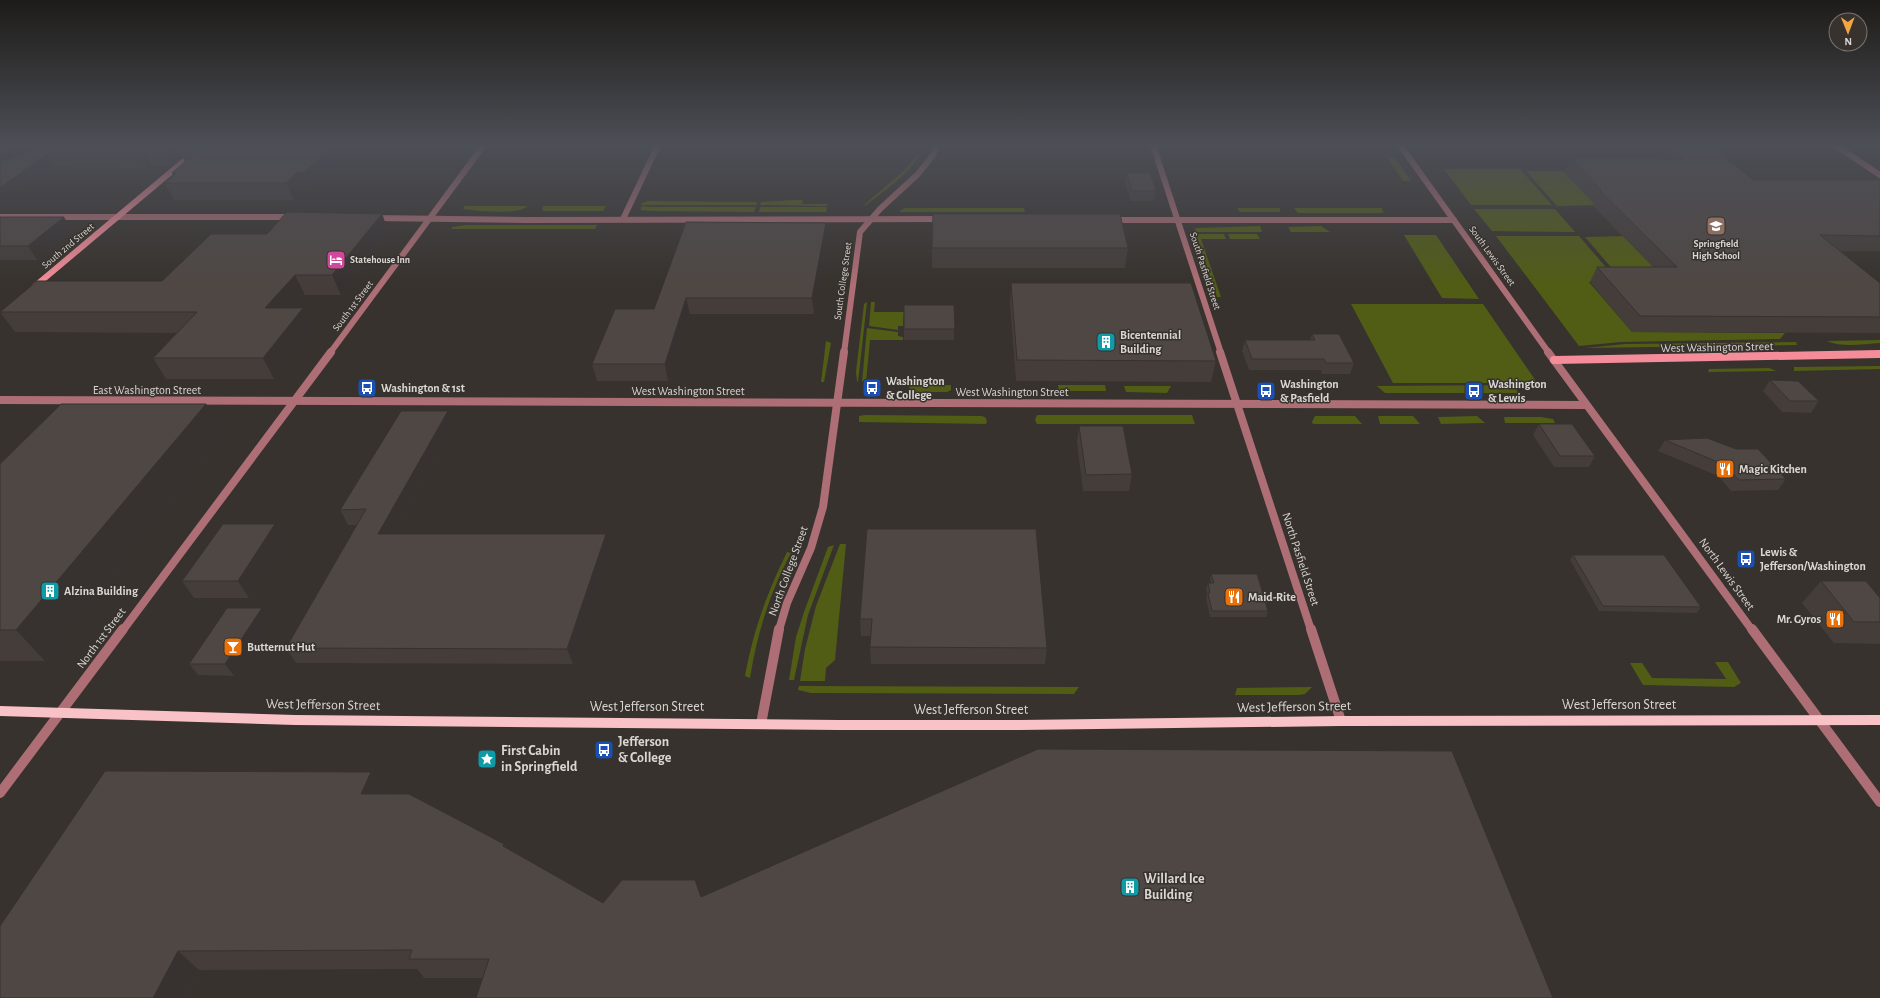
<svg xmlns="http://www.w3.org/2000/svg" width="1880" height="998" font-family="'Alegreya Sans',sans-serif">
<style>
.green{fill:#515c15}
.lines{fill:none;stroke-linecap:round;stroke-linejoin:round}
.street-far2{stroke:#ae6e75;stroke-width:6}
.street-far1{stroke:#ae6e75;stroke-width:8}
.street{stroke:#ae6e75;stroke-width:10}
.secondary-far1{stroke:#f48d99;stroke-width:6}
.secondary{stroke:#f48d99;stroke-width:8}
.primary{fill:#f8c2c7;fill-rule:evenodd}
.wall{fill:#443d3a}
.shaded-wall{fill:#373230}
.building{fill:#4f4744;stroke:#373230}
.labels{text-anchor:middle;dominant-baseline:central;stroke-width:3;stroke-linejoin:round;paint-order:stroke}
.far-poi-label{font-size:10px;font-weight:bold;fill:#dad6d3;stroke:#37322d}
.far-street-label{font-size:10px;fill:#dad6d3;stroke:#37322d}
.poi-label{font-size:12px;font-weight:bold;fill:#dad6d3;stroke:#37322d;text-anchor:start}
.street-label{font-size:12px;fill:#dad6d3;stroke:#37322d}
.near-street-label{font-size:14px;fill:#dad6d3;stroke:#37322d}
.near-poi-label{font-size:14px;font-weight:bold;fill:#dad6d3;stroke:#37322d;text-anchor:start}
</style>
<rect width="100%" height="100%" fill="#37322d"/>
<!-- green -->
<g class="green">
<path d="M 917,155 L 919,156 C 907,176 884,191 866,205 L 863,206 L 907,168 Z"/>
<path d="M 1386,156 L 1396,159 L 1411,181 L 1403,181 Z"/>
<path d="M 1444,169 L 1520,169 L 1552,205 L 1471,205 Z"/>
<path d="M 1526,171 L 1563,171 L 1573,182 L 1579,182 L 1602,205 L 1557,206 Z"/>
<path d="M 792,200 L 803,200 L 802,204 L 828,204 L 826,206 L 760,205 L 761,202 Z"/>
<path d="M 648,201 L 757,202 L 756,205 L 641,205 L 642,203 Z"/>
<path d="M 465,206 L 527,206 C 522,215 474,211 463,209 Z"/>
<path d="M 543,206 L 606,206 L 603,211 L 544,211 L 542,210 Z"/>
<path d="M 643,206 L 651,207 L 756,207 L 754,212 L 650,211 L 641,210 L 641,207 Z"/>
<path d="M 760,207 L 827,207 L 826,212 L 759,212 Z"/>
<path d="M 904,208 L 1024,208 L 1025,212 L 899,212 Z"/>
<path d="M 1237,208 L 1280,208 L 1280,212 L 1240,212 Z"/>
<path d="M 1294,208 L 1382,208 L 1383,213 L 1298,213 Z"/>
<path d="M 1474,209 L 1555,209 L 1575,232 L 1492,231 Z"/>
<path d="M 466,225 L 597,225 L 595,229 L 451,229 L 452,227 Z"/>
<path d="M 1260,226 L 1262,232 L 1196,232 L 1195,228 Z"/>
<path d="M 1321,226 L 1330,232 L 1291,232 L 1288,227 Z"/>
<path d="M 1196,234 L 1224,234 L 1226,239 L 1201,239 L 1221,297 L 1217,297 Z"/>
<path d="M 1228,234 L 1257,234 L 1260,239 L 1230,239 Z"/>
<path d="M 1404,235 L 1436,235 L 1479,299 L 1442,298 Z"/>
<path d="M 1496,236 L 1579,236 L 1611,273 L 1630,282 L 1589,282 L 1632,332 L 1785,333 L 1780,339 L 1621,342 L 1579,346 Z"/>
<path d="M 1631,236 L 1669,282 L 1615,272 L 1585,237 Z"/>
<path d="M 867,302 L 858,382 L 857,381 L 856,372 L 864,304 Z"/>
<path d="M 871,302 L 875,302 L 874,312 L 904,312 L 903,326 L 898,326 L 898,330 L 869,326 Z"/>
<path d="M 1351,304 L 1483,304 L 1536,381 L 1534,383 L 1393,383 Z"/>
<path d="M 867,328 L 898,332 L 898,336 L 903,337 L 903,340 L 870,340 L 866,382 L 862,382 Z"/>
<path d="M 1880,340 L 1880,343 C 1864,344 1842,348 1827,341 Z"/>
<path d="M 826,341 L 831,343 L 824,382 L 821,382 Z"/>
<path d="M 1796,342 L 1797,345 L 1585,348 L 1625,344 Z"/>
<path d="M 1880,366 L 1880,369 L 1794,371 L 1794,367 Z"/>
<path d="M 1769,368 L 1776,371 L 1708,372 L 1709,369 Z"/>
<path d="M 910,385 L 951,385 L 951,390 L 947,392 L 913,392 L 909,389 Z"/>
<path d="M 1058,385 L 1105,385 L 1106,391 L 1059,391 Z"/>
<path d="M 1514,385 L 1518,393 L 1385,393 L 1377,386 Z"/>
<path d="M 1124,386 L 1171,386 L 1167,393 L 1126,392 Z"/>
<path d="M 865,415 L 981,416 L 985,417 L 987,421 L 986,424 L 859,422 L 859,416 Z"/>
<path d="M 1037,415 L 1192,415 L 1195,424 L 1037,424 L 1035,420 Z"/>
<path d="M 1315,416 L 1355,416 L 1362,424 L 1313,424 L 1312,422 Z"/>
<path d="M 1378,416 L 1413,416 L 1420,424 L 1380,424 Z"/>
<path d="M 1477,416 L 1485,423 L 1441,424 L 1438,417 Z"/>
<path d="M 1504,417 L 1541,417 L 1553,419 L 1555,423 L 1505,423 Z"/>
<path d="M 840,544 L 846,544 L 835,660 L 826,668 L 825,681 L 800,681 L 805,649 L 816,606 Z"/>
<path d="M 834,545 L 808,615 L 794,680 L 789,680 L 796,637 L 804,612 L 828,547 Z"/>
<path d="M 787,552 L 791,553 C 770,592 757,634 750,678 L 745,676 C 754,628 766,596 787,552 Z"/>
<path d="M 1715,662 L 1728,662 L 1741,683 L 1734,687 L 1643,685 L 1630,663 L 1642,663 L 1652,678 L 1726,679 Z"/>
<path d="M 799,686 L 1079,687 L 1074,694 L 811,693 L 798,690 Z"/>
<path d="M 1312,687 L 1305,694 L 1299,695 L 1235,695 L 1237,688 Z"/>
</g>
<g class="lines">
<!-- street-far2 -->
<g class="street-far2">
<path d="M 1153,145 L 1221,353"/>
<path d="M 1400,145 L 1549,353"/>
<path d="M 1835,145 L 1880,175"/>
<path d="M 0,217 L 293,217"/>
<path d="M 373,218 L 526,220 L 943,219"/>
<path d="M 623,219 L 658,145"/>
<path d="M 1110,220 L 1454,220"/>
<path d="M 330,353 L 484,145"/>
<path d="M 844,353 L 860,232 L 880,209 L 918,174 L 933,155 L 937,145"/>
</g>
<!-- street-far1 -->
<g class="street-far1">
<path d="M 1220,352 L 1311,630"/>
<path d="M 1548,352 L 1752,630"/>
<path d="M 0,400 L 1586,405"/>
<path d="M 123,630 L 331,352"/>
<path d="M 779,630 L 787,603 L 811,548 L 823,507 L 844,352"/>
</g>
<!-- street -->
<g class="street">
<path d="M 1311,629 L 1341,721"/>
<path d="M 1752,629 L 1880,802"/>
<path d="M 761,724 L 779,629"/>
<path d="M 0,793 L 123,629"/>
</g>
<!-- secondary-far1 -->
<path class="secondary-far1" d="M 34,287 L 203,145"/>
<!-- secondary -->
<path class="secondary" d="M 1554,360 L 1880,354"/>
<!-- primary -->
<path class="primary" d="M 0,706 L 295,715 L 839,720 L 1020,720 L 1341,716 L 1880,715 L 1880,725 L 1341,726 L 1020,730 L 839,730 L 295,725 L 0,716 Z"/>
</g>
<!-- wall -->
<g class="wall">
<path d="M 0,145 L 414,145 L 412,148 L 351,148 L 313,189 L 303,190 L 294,200 L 174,200 L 165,183 L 173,176 L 172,173 L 185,162 L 182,157 L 173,165 L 151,165 L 147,168 L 55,167 Z"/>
<rect x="1002" y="145" width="43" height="3"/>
<path d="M 1675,150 L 1753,180 L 1880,180 L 1880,251 L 1839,251 L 1880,283 L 1880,333 L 1632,332 L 1590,282 L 1597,267 L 1653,267 L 1593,206 L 1594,204 L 1565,173 L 1571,158 L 1671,159 Z"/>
<path d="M 1127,173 L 1156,191 L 1154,201 L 1131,201 L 1125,183 Z"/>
<path d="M 382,214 L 389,233 L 341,295 L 305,295 L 293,308 L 313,329 L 274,379 L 166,379 L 153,358 L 178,333 L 15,332 L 0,312 L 162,281 Z"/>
<path d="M 0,217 L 72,231 L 37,260 L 0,260 Z"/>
<path d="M 826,223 L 827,238 L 814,314 L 690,314 L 668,381 L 597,381 L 592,364 L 654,309 Z"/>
<path d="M 932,248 L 1128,248 L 1125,268 L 932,268 Z"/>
<path d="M 1011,283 L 1216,361 L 1211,382 L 1016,381 L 1010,303 Z"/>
<path d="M 954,305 L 954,340 L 904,340 L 904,329 Z"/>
<path d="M 1312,334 L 1354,363 L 1350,374 L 1322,374 L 1321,370 L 1249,370 L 1242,351 L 1245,340 L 1310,340 Z"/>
<path d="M 1770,380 L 1819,401 L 1811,413 L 1782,412 L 1763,391 Z"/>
<path d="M 206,404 L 225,434 L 45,661 L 0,661 L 0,464 Z"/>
<path d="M 1539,424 L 1595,456 L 1589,467 L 1554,467 L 1533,435 Z"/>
<path d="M 454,425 L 394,534 L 610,550 L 573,664 L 296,663 L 286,648 L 357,525 L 348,525 L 340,510 Z"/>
<path d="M 1079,426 L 1132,474 L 1129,491 L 1083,491 L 1077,442 Z"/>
<path d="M 1665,440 L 1786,479 L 1778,490 L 1731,491 L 1718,476 L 1658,451 Z"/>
<path d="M 867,529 L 1047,648 L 1045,664 L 871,664 L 870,647 L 871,636 L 861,636 L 860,619 Z"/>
<path d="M 286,541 L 249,598 L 194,598 L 182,581 Z"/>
<path d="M 1573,555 L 1701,607 L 1697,613 L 1599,611 L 1570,560 Z"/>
<path d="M 1211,574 L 1268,611 L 1266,617 L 1210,617 L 1206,598 L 1207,594 L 1206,589 L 1208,583 L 1211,583 L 1210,579 Z"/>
<path d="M 1821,581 L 1880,598 L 1880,644 L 1834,643 L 1802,603 Z"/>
<path d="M 270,620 L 234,676 L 198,675 L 189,664 Z"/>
<path d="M 1452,751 L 483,978 L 424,978 L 417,969 L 199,970 L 185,998 L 0,998 L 371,772 L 385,793 L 385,794 L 505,847 L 603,903 L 701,897 Z"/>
</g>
<!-- shaded-wall -->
<g class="shaded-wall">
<path d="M 23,145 L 65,145 L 0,165 L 0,152 Z"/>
<path d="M 174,145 L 176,145 L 182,157 L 173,165 L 166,152 Z"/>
<path d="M 332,145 L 349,145 L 351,148 L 313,189 L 303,190 L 294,200 L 286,183 L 296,173 Z"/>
<path d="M 410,145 L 414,145 L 412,148 Z"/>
<path d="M 144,152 L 151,165 L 147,168 L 140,154 Z"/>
<path d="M 47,154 L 55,167 L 0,208 L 0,188 Z"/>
<path d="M 382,214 L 389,233 L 341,295 L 332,275 Z"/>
<path d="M 64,217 L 72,231 L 37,260 L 28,246 Z"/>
<path d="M 826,223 L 827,238 L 814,314 L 812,298 Z"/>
<path d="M 295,275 L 305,295 L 276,329 L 265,308 Z"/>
<path d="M 686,298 L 690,314 L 668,381 L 665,364 Z"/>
<path d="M 303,308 L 313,329 L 274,379 L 263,358 Z"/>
<path d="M 206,404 L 225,434 L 45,661 L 16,630 Z"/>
<path d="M 448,411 L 454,425 L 385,550 L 378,534 Z"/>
<path d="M 275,524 L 286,541 L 249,598 L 238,581 Z"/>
<path d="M 606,534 L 610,550 L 573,664 L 567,649 Z"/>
<path d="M 262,608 L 270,620 L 234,676 L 225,664 Z"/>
<path d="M 371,772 L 385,793 L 376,815 L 361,794 Z"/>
<path d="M 178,951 L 199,970 L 185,998 L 153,998 Z"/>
</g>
<!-- building -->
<g class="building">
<path d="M 0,145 L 32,145 L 18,149 L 23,145 L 0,152 Z"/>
<path d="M 57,145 L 174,145 L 166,152 L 144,152 L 140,154 L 47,154 L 0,188 L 0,161 Z"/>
<path d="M 183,145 L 332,145 L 305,172 L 296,173 L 286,183 L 165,183 L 176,173 L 172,173 L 201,148 L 178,148 Z"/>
<path d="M 1675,150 L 1718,151 L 1753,180 L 1880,180 L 1880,236 L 1820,235 L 1880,283 L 1880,317 L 1640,316 L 1597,267 L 1677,267 L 1600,191 L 1602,191 L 1571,158 L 1684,159 Z"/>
<path d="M 1127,173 L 1150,173 L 1156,191 L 1132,191 Z"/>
<path d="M 287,212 L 382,214 L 332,275 L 295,275 L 265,308 L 303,308 L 263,358 L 153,358 L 197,312 L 0,312 L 37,281 L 162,281 L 211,234 L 267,234 Z"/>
<path d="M 933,214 L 1120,214 L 1128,248 L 932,248 Z"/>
<path d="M 0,217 L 64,217 L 28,246 L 0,246 Z"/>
<path d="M 686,222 L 826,223 L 812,298 L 686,298 L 665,364 L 592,364 L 615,309 L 654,309 Z"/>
<path d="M 1011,283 L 1191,283 L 1216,361 L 1017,360 Z"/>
<path d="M 904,305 L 954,305 L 955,329 L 904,329 Z"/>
<path d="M 1312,334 L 1339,334 L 1354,363 L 1326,363 L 1324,359 L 1252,359 L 1245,340 L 1315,340 Z"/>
<path d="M 1770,380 L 1798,381 L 1819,401 L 1790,401 Z"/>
<path d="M 61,404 L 206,404 L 16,630 L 0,630 L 0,464 Z"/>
<path d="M 401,411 L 448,411 L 378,534 L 606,534 L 567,649 L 286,648 L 366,509 L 340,510 Z"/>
<path d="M 1539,424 L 1572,424 L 1595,456 L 1560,456 Z"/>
<path d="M 1079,426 L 1123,426 L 1132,474 L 1086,475 Z"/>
<path d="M 1707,438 L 1736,449 L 1758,449 L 1786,479 L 1739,480 L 1725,465 L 1665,440 Z"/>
<path d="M 223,524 L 275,524 L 238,581 L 182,581 Z"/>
<path d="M 867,529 L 1036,529 L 1047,648 L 870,647 L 872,619 L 860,619 Z"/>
<path d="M 1573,555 L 1664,555 L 1701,607 L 1603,606 Z"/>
<path d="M 1211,574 L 1257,574 L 1268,611 L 1212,611 L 1208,593 L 1210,593 L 1208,583 L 1214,583 Z"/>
<path d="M 1821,581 L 1866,581 L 1880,598 L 1880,622 L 1854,622 Z"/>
<path d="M 227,608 L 262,608 L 225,664 L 189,664 Z"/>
<path d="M 1038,749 L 1452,751 L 1553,998 L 476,998 L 489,959 L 409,959 L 412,950 L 178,951 L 153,998 L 0,998 L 0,926 L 105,771 L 371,772 L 361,794 L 409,794 L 504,844 L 503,846 L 603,903 L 622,880 L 695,880 L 701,897 Z"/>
</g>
<!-- sky -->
<linearGradient id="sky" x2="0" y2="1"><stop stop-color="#1e1c19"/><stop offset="0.51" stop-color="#4d4f57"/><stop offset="1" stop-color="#4d4f57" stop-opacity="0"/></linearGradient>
<rect width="1880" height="284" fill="url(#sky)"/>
<!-- icons -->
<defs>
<g id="school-square" transform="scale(1)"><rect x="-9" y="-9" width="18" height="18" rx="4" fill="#8d6e63" stroke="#37322d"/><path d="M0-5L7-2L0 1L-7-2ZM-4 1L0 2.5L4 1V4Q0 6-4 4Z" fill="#fff"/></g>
<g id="hotel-square" transform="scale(1)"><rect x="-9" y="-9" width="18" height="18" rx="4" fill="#d1479c" stroke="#37322d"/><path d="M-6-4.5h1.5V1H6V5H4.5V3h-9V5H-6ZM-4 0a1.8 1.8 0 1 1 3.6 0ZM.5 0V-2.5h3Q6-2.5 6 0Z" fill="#fff"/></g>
<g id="building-square" transform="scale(1)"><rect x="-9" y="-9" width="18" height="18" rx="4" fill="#0f9aa8" stroke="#37322d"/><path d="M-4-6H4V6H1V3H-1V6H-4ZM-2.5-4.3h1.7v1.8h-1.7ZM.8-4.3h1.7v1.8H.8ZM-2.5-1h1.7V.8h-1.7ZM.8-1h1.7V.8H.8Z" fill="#fff"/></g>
<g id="bus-square" transform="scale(1)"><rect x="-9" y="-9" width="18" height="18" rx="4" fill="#1a4fb4" stroke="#37322d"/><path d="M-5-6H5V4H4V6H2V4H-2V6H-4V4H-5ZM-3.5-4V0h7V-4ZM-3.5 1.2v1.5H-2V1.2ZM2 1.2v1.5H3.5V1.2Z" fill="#fff"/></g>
<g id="restaurant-square" transform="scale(1)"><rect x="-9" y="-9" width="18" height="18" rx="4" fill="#e8710a" stroke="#37322d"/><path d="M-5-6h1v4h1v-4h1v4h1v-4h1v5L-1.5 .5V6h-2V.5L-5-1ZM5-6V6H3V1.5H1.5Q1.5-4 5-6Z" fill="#fff"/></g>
<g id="bar-square" transform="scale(1)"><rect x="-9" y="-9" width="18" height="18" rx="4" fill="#e8710a" stroke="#37322d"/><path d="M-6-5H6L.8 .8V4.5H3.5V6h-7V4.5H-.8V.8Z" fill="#fff"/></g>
<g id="sight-square" transform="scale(1)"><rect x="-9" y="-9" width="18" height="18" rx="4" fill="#0f9aa8" stroke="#37322d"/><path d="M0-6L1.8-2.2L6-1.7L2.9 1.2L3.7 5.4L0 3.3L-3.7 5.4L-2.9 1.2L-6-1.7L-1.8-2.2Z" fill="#fff"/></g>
</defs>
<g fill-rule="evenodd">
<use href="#school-square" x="1716" y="226"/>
<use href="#hotel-square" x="336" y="260"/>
<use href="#building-square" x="1106" y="342"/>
<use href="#bus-square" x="367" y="388"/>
<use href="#bus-square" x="872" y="388"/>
<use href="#bus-square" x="1266" y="391"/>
<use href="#bus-square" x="1474" y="391"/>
<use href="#restaurant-square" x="1725" y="469"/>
<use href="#bus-square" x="1746" y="559"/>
<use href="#building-square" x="50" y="591"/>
<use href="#restaurant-square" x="1234" y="597"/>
<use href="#restaurant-square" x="1835" y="619"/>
<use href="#bar-square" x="233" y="647"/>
<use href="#bus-square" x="604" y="750"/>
<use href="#sight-square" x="487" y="759"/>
<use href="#building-square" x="1130" y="887"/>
</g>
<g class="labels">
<!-- far-poi labels -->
<g class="far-poi-label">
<text x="1716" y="244">Springfield<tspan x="1716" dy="12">High School</tspan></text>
<text x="350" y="260" text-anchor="start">Statehouse Inn</text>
</g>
<!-- far-street labels -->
<g class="far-street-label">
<text transform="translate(68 246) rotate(-40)">South 2nd Street</text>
<text transform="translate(1492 256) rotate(54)">South Lewis Street</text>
<text transform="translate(1205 271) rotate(72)">South Pasfield Street</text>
<text transform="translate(843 281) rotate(-82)">South College Street</text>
<text transform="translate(353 306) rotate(-53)">South 1st Street</text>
</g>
<!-- poi labels -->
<g class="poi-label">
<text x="1120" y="335">Bicentennial<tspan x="1120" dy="14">Building</tspan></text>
<text x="886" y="381">Washington<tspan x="886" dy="14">&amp; College</tspan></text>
<text x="1280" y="384">Washington<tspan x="1280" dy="14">&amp; Pasfield</tspan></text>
<text x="1488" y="384">Washington<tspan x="1488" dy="14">&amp; Lewis</tspan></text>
<text x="381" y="388">Washington &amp; 1st</text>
<text x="1739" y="469">Magic Kitchen</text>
<text x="1760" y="552">Lewis &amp;<tspan x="1760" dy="14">Jefferson/Washington</tspan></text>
<text x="64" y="591">Alzina Building</text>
<text x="1248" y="597">Maid-Rite</text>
<text x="1821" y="619" text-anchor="end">Mr. Gyros</text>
<text x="247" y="647">Butternut Hut</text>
</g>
<!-- street labels -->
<g class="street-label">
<text transform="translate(1717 347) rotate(-1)">West Washington Street</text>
<text x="147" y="390">East Washington Street</text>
<text x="688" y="391">West Washington Street</text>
<text x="1012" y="392">West Washington Street</text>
<text transform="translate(1301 559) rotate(72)">North Pasfield Street</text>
<text transform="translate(788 571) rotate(-70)">North College Street</text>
<text transform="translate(1727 574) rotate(54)">North Lewis Street</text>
<text transform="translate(101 638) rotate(-53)">North 1st Street</text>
</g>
<!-- near-street labels -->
<g class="near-street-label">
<text transform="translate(323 705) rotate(1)">West Jefferson Street</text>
<text x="1619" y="705">West Jefferson Street</text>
<text x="647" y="707">West Jefferson Street</text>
<text transform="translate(1294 707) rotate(-1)">West Jefferson Street</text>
<text x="971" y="710">West Jefferson Street</text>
</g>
<!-- near-poi labels -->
<g class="near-poi-label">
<text x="618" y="742">Jefferson<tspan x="618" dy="16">&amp; College</tspan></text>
<text x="501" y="751">First Cabin<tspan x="501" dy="16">in Springfield</tspan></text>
<text x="1144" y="879">Willard Ice<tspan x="1144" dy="16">Building</tspan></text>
</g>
</g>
<!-- north arrow -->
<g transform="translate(1848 32) rotate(179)"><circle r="19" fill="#37322d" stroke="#78746f"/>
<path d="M0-3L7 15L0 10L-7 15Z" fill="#f3a443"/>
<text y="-6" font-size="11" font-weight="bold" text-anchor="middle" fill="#dad6d3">N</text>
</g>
</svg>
